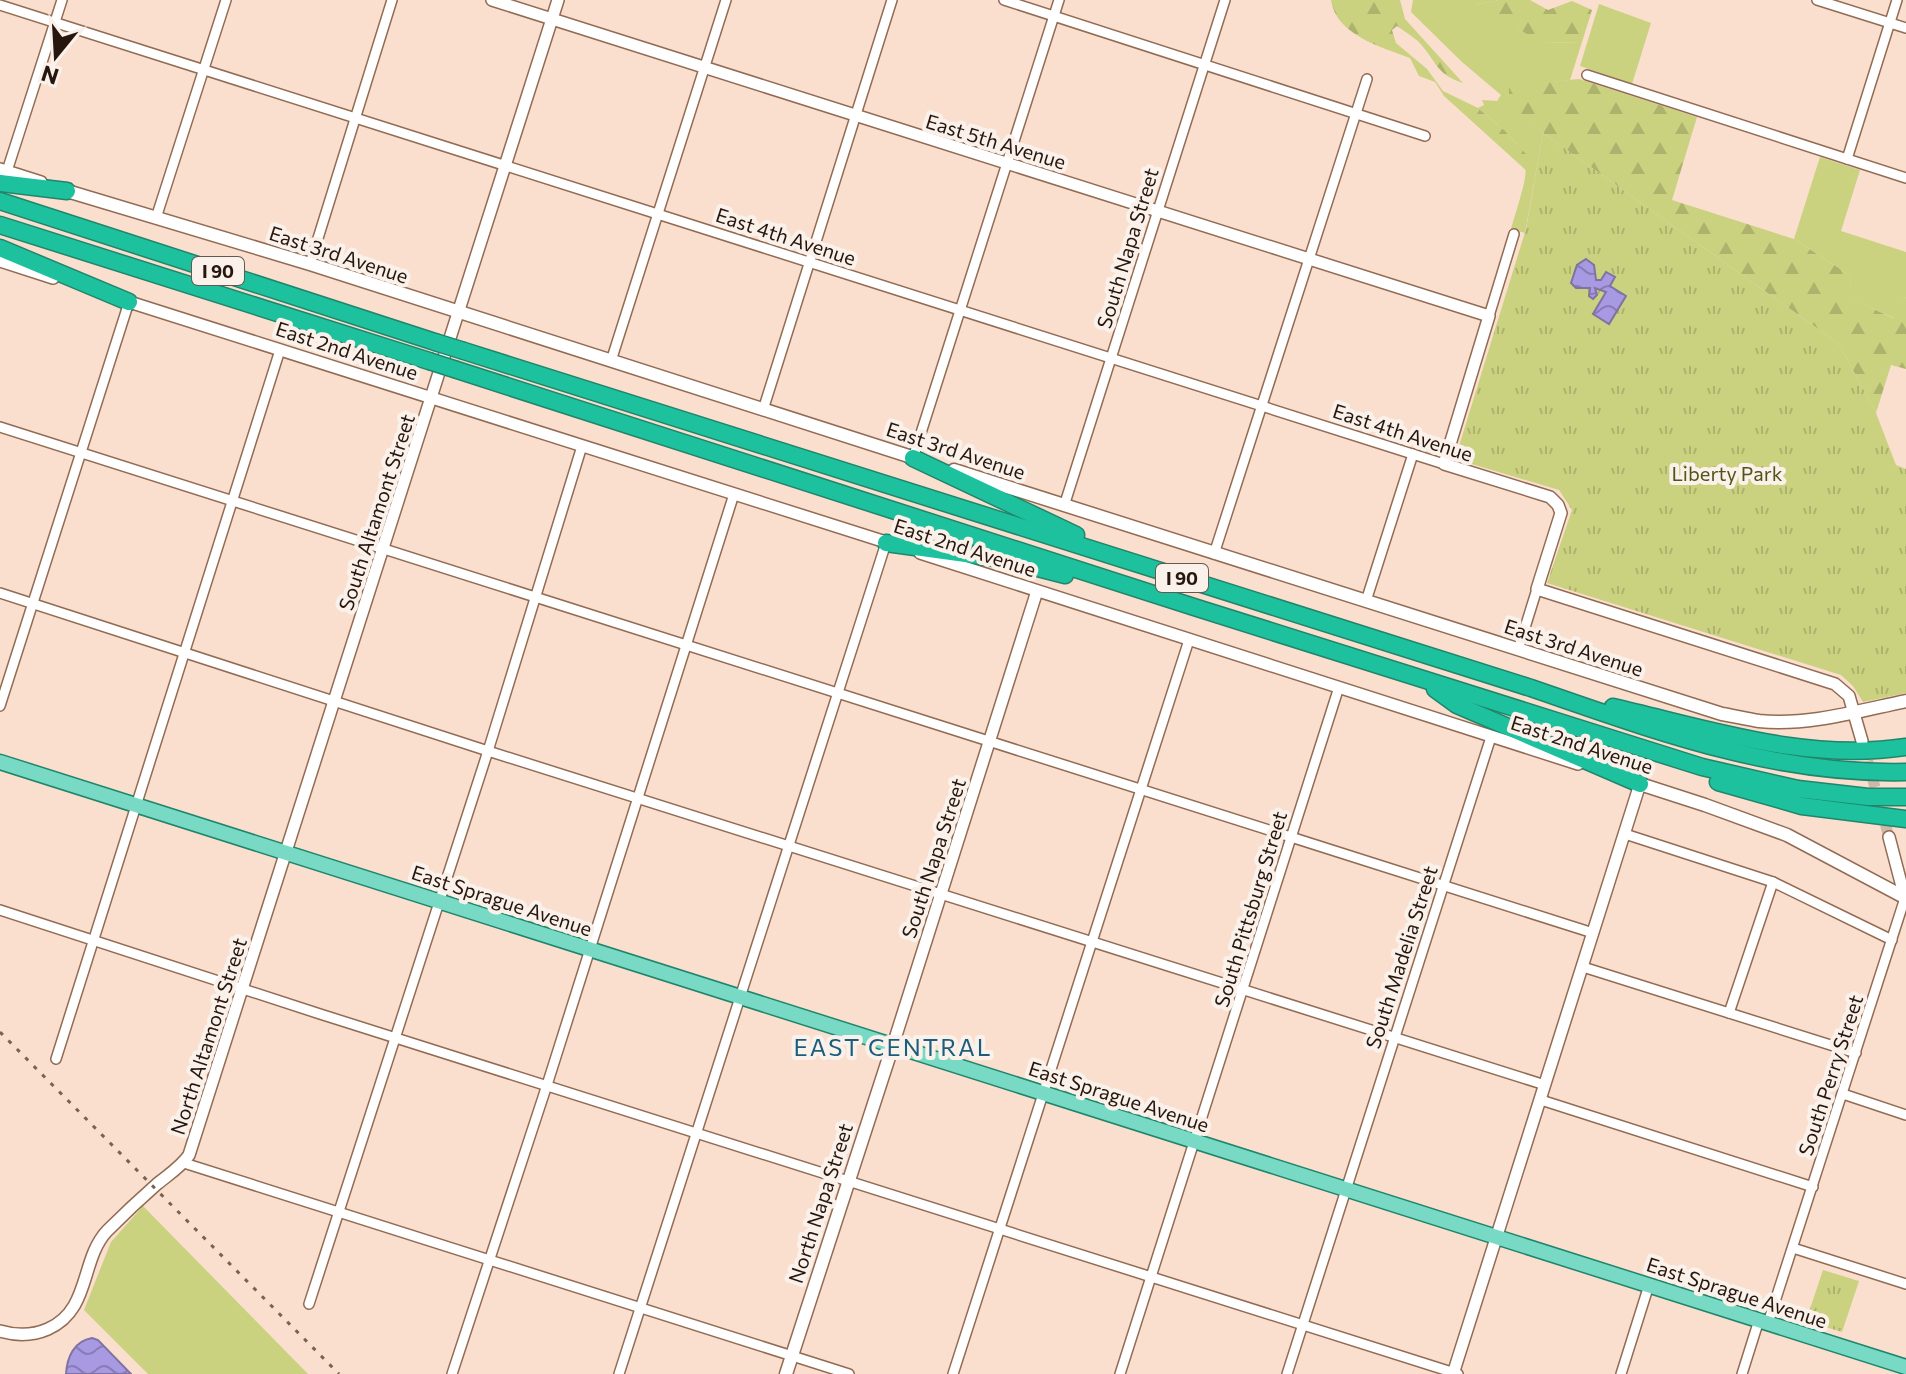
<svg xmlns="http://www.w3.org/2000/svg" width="1906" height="1374" font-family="Commissioner,sans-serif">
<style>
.green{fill:#cad17f}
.forest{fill:url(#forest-firs)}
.park{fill:url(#park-tufts)}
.water{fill:url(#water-waves);stroke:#8072a2;stroke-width:2}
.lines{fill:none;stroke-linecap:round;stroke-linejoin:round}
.tertiary-tunnel{stroke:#d0b7a8;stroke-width:11;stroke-dasharray:11 5.5;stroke-linecap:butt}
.minor-casing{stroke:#926b53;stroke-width:12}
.tertiary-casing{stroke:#926b53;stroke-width:14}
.secondary-casing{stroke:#926b53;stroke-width:15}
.primary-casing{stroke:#21856b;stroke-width:17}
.motorway-casing{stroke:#21856b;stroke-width:19}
.minor{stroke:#fff;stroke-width:9}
.tertiary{stroke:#fff;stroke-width:11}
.secondary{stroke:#fff;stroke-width:12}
.primary{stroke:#78dac4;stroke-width:14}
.motorway{stroke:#1ec19d;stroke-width:16}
.rail{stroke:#766257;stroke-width:3;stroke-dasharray:4 8;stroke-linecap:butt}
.motorway-bridge-casing{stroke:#21856b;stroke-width:19;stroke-linecap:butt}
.motorway-bridge{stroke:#1ec19d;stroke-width:16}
.labels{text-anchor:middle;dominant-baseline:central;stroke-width:8;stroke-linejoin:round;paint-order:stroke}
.shield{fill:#faf1eb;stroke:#665850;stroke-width:2}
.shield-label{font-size:18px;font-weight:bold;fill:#26160d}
.street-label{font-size:20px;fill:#26160d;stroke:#faf1eb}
.park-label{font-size:20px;fill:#505417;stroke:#faf1eb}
.quarter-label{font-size:24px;letter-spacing:2px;fill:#1c5d7b;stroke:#faf1eb}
</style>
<defs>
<pattern id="forest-firs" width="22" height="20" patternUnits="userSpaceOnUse" patternTransform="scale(2)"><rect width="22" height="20" fill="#cad17f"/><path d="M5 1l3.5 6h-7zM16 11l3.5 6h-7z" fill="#adb36d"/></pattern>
<pattern id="park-tufts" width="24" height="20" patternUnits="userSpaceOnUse" patternTransform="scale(2)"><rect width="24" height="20" fill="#cad17f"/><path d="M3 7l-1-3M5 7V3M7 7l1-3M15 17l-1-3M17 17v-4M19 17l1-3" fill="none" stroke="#adb36d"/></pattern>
<pattern id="water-waves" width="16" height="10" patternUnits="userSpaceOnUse" patternTransform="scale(2)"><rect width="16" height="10" fill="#a799e2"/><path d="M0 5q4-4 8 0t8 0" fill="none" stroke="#887cb6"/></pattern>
</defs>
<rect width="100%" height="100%" fill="#fadfcf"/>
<!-- green -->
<g class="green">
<path d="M 1413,0 L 1499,0 L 1476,5 L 1490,22 L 1517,28 L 1541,43 L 1582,42 L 1570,80 L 1509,87 L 1510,103 L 1543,133 L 1525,233 L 1511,229 C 1532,157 1538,158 1478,108 L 1484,105 L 1482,100 L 1497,101 L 1501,95 L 1462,62 L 1411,12 Z"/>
<path d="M 1599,4 L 1651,23 L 1632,84 L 1580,66 Z"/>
<path d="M 1820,157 L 1860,170 L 1841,231 L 1906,252 L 1906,297 L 1894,318 L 1849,298 L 1851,276 L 1794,239 Z"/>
<path d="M 143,1206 L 308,1374 L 148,1374 L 84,1310 L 111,1242 Z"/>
</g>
<!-- forest -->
<g class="forest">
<path d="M 1331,0 L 1400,0 L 1405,19 L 1463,83 C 1439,75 1438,66 1424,48 C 1418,39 1405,32 1397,26 L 1392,30 L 1396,43 L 1427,69 L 1443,91 L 1478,108 L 1505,131 L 1526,154 L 1528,172 L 1444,96 L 1435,82 L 1419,76 L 1410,58 C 1381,47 1336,35 1331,0 Z"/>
<path d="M 1499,0 L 1530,0 L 1548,10 L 1572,1 L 1592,10 L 1582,42 L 1540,43 L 1517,28 L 1507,38 L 1490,22 L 1465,21 L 1476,5 Z"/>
<path d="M 1579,79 L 1697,117 L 1672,200 L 1794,239 L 1851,276 L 1850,298 L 1893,318 L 1906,297 L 1906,369 L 1891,365 L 1876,413 L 1839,344 L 1543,133 L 1509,103 L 1509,86 Z"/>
</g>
<!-- park -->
<g class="park">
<path d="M 1543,133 L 1839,344 L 1876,413 L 1896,465 L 1906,469 L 1906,693 L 1863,702 L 1853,686 L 1841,675 L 1547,583 L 1572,510 L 1559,490 L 1455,459 L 1526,229 Z"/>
<path d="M 1823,1270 L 1859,1281 L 1842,1332 L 1806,1321 Z"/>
</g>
<!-- water -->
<g class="water">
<path d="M 1586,259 L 1594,265 L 1596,280 L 1601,280 L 1606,272 L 1615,277 L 1610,286 L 1626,296 L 1609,324 L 1593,314 L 1606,292 L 1595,288 L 1597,295 L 1593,299 L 1589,296 L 1590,288 L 1576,288 L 1571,283 L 1577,265 Z"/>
<path d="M 92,1338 L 98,1340 L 131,1374 L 66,1374 C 67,1357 74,1341 92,1338 Z"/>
</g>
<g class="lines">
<!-- tertiary-tunnel -->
<path class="tertiary-tunnel" d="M 1863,745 L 1889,837"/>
<!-- minor casing -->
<g class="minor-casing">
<g id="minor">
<path d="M 1004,0 L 1425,136"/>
<path d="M 1817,0 L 1906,28"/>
<path d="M 0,5 L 1444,464"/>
<path d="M 1587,75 L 1906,178"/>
<path d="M 1847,159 L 1897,0"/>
<path d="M 7,171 L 62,0"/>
<path d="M 156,218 L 226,0"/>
<path d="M 310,264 L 392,0"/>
<path d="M 1489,316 L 1514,234"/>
<path d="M 611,361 L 726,0"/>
<path d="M 763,410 L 892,0"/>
<path d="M 0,427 L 1593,933"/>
<path d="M 913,458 L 1059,0"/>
<path d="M 1064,506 L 1225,0"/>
<path d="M 1214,554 L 1367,79"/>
<path d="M 0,593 L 488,751 L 1545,1085"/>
<path d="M 1366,601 L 1413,454"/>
<path d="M 1518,650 L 1537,589"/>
<path d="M 0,706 L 129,302"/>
<path d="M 1625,834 L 1773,882 L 1892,940"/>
<path d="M 0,910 L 320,1014 L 1458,1374"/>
<path d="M 1583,967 L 1856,1053"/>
<path d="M 1729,1013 L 1773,882"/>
<path d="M 56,1059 L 280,350"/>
<path d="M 1843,1094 L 1906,1115"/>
<path d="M 1541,1100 L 1813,1187"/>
<path d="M 184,1163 L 849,1374"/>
<path d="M 1793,1248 L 1906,1284"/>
<path d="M 309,1304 L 488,751 L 582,446"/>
<path d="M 1768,1323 L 1905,898"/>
<path d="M 452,1374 L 547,1085 L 734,494"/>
<path d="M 619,1374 L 886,543"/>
<path d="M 953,1374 L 1189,640"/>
<path d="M 1120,1374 L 1339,687"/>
<path d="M 1287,1374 L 1491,737"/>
<path d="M 1621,1374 L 1649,1285"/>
<path d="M 1742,1374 L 1759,1320"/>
</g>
</g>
<!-- tertiary casing -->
<g class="tertiary-casing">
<g id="tertiary">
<path d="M 492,0 L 1489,316 L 1444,464 L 1550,497 L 1558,505 L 1561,513 L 1537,589 L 1835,684 L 1849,696 L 1862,741"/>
<path d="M 0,169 L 41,182"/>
<path d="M 0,261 L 53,278"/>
<path d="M 123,300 L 892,544"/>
<path d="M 920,553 L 1578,764"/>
<path d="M 1889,837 L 1905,898"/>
<path d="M 893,1045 L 1037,591"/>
<path d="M 0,1331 C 17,1336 32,1336 48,1329 C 91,1310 80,1260 107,1231 C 123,1215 140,1199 157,1184 C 168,1175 181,1167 189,1155 L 558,0"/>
<path d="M 1453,1374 L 1640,784 L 1636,783"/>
</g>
</g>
<!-- secondary casing -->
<g class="secondary-casing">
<g id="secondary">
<path d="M 67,191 L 310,264 L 921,460"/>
<path d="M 954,470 L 1722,714 C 1734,716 1746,719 1759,721 C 1808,726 1858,711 1906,701"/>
<path d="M 1640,784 L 1705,805 L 1787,835 L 1906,898"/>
<path d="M 786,1374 L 893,1045"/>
</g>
</g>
<!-- primary casing -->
<g class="primary-casing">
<path id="primary" d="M 0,762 L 1906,1367"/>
</g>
<!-- motorway casing -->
<g class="motorway-casing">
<g id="motorway">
<path d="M 0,183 L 67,191"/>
<path d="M 0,201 L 435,342"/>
<path d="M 0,225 L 429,361"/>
<path d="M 0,248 L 129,302"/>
<path d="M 464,351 L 1531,688 C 1656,731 1772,775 1906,772"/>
<path d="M 457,370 L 1194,607 L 1702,767 L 1798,789 L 1868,797 L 1906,797"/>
<path d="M 913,458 L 1076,535"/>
<path d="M 886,543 L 1002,559 L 1065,575"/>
<path d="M 1435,689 L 1457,705 L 1640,784"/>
<path d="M 1613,707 C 1709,729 1806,762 1906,747"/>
<path d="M 1718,782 L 1802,806 L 1906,819"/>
</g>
</g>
<!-- minor -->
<use href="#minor" class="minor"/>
<!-- tertiary -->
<use href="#tertiary" class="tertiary"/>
<!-- secondary -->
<use href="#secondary" class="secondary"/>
<!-- primary -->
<use href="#primary" class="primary"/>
<!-- motorway -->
<use href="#motorway" class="motorway"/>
<!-- rail -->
<path class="rail" d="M 0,1032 L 339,1374"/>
<!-- motorway-bridge casing -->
<g class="motorway-bridge-casing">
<g id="motorway-bridge">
<path d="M 435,342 L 464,351"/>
<path d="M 429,361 L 457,370"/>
</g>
</g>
<!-- motorway-bridge -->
<use href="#motorway-bridge" class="motorway-bridge"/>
</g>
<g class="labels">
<!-- shield labels -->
<g class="shield">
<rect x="192" y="257" width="52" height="28" rx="6"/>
<rect x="1156" y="564" width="52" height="28" rx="6"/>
</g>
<g class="shield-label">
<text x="218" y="271">I 90</text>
<text x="1182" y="578">I 90</text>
</g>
<!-- street labels -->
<g class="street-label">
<text transform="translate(996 141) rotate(17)">East 5th Avenue</text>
<text transform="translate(786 236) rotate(18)">East 4th Avenue</text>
<text transform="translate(1127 248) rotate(-73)">South Napa Street</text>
<text transform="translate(339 254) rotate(18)">East 3rd Avenue</text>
<text transform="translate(347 350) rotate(18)">East 2nd Avenue</text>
<text transform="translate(1403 432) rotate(18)">East 4th Avenue</text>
<text transform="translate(956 450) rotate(18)">East 3rd Avenue</text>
<text transform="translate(376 512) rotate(-72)">South Altamont Street</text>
<text transform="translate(965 547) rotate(18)">East 2nd Avenue</text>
<text transform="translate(1574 647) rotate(18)">East 3rd Avenue</text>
<text transform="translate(1582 744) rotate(18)">East 2nd Avenue</text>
<text transform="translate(933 858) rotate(-72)">South Napa Street</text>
<text transform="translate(502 900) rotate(18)">East Sprague Avenue</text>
<text transform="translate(1250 909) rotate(-73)">South Pittsburg Street</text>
<text transform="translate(1401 957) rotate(-72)">South Madelia Street</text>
<text transform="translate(208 1036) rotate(-72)">North Altamont Street</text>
<text transform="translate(1830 1075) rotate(-72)">South Perry Street</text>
<text transform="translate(1119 1096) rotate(18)">East Sprague Avenue</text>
<text transform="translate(820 1203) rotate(-72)">North Napa Street</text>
<text transform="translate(1737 1292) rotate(18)">East Sprague Avenue</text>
</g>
<!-- park labels -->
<g class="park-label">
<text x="1727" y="473">Liberty Park</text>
</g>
<!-- quarter labels -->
<g class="quarter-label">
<text x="893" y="1046">EAST CENTRAL</text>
</g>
</g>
<!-- north arrow -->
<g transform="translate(56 56) rotate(198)" stroke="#faf1eb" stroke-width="6" paint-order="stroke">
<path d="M0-6L14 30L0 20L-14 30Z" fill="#26160d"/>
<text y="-12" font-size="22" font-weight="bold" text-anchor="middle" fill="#26160d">N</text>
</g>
</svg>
